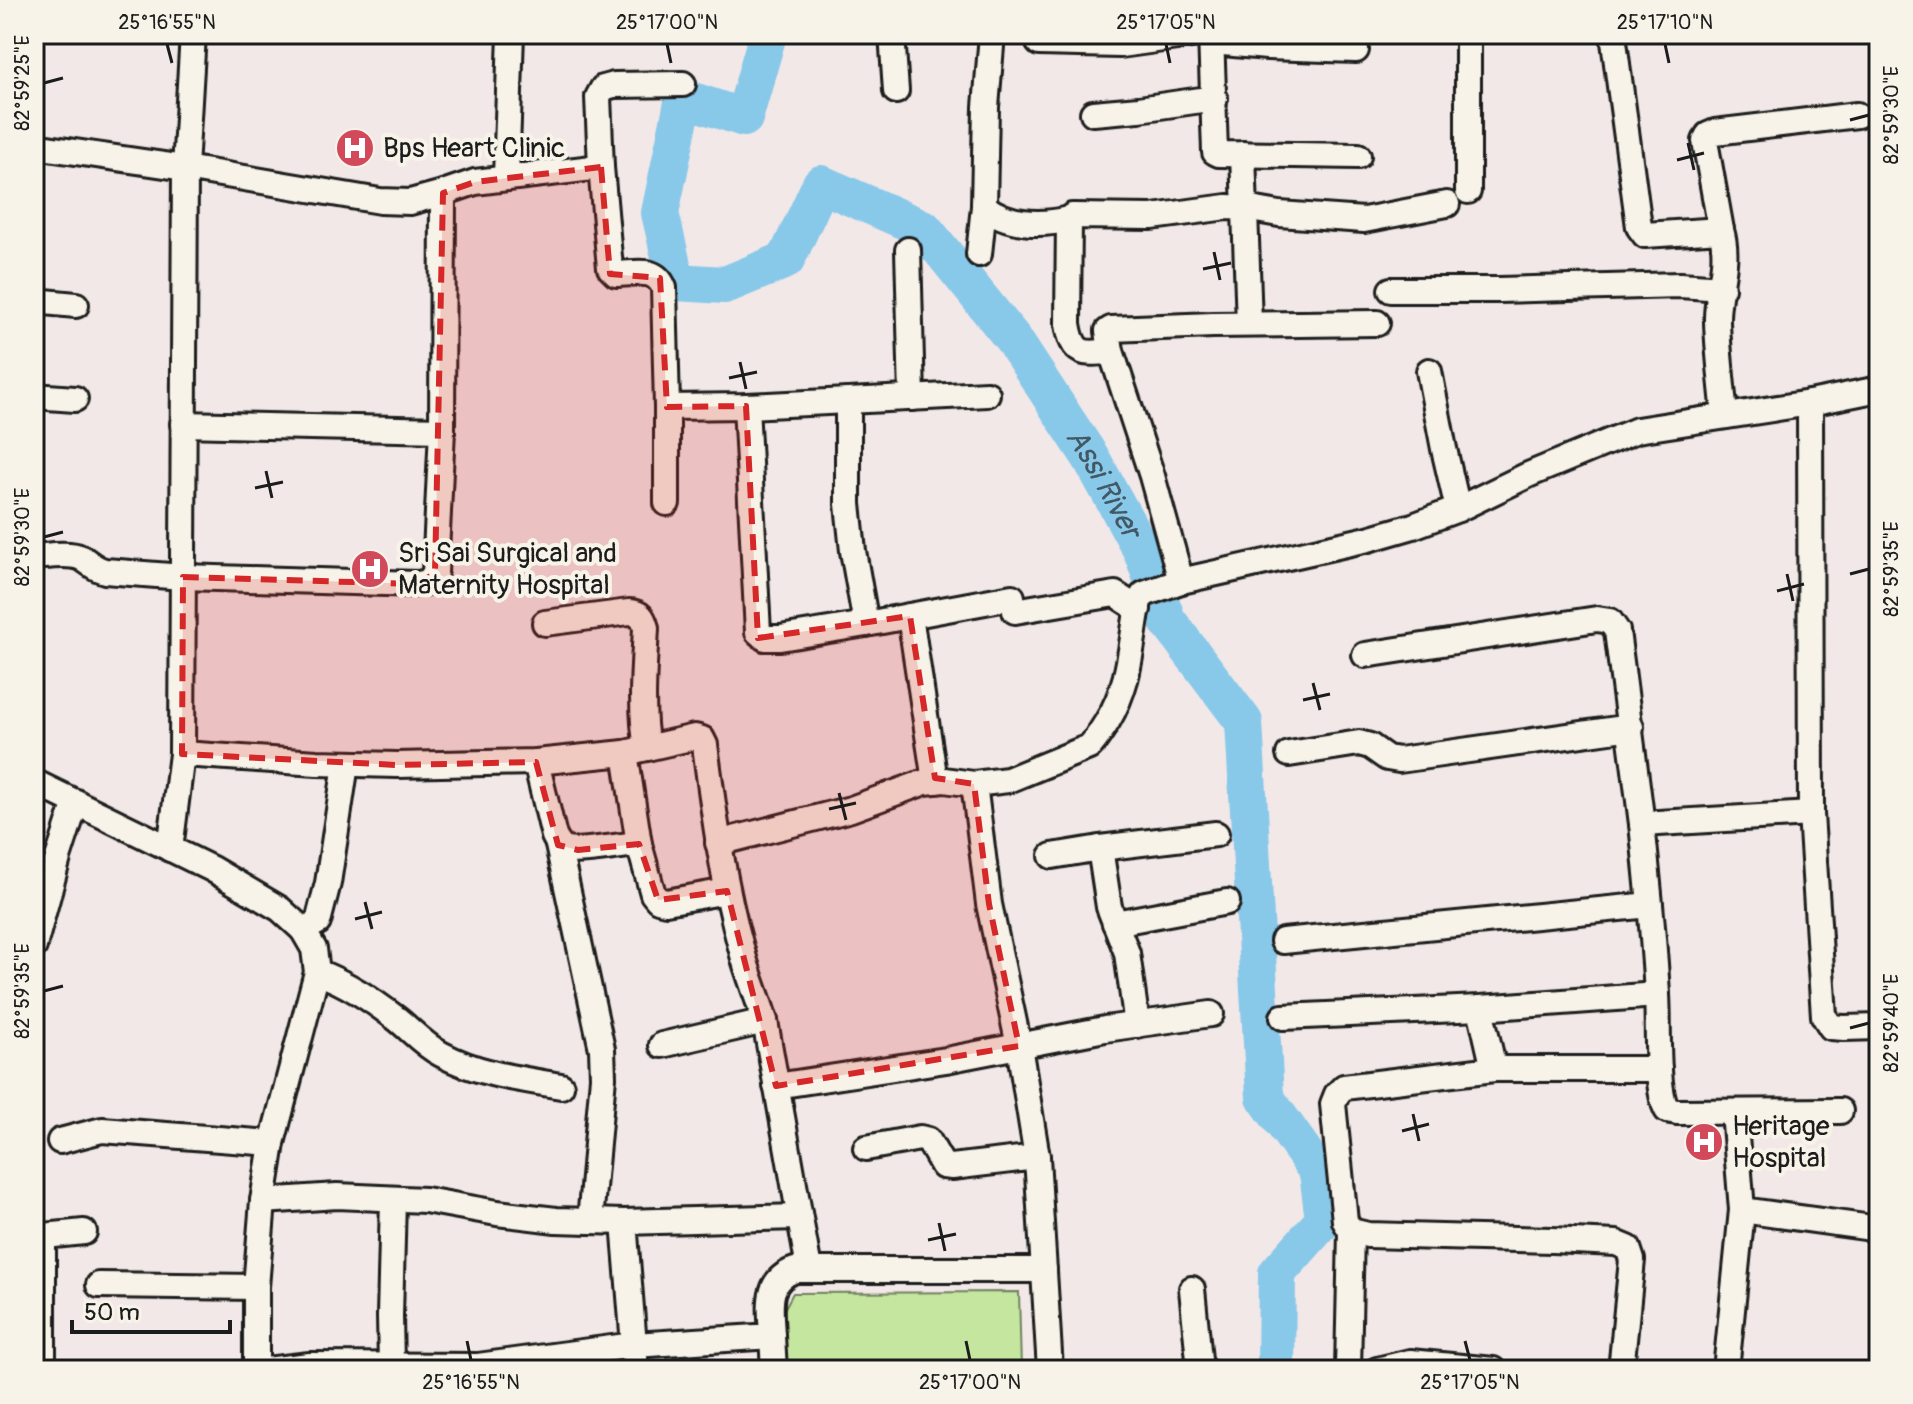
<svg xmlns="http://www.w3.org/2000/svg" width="1913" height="1404" font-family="Pangolin,sans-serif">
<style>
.green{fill:#c5e69f;stroke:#70815e;stroke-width:2}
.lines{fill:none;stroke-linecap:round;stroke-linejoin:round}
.river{stroke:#88c8e9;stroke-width:38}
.street-casing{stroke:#1c1c1c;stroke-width:30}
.street{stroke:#f7f3e8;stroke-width:24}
.marked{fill:#d62828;fill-opacity:0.2;stroke:#d62828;stroke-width:6;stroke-dasharray:16 10;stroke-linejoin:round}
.ticks{fill:none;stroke:#1c1c1c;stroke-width:3}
.labels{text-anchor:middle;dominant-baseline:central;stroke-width:8;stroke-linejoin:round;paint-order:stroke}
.poi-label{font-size:28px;fill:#1c1c1c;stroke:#f7f3e8;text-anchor:start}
.water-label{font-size:30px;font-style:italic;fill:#425864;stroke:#f7f3e8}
.neatline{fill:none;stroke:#1c1c1c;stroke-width:3}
.ticks-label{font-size:20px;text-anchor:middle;fill:#1c1c1c}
</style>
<rect width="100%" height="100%" fill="#f2e8e8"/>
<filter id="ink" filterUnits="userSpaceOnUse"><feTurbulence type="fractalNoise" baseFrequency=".0125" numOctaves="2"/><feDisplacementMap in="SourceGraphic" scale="16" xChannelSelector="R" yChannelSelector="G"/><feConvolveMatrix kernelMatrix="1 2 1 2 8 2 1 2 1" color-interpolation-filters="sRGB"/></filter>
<g filter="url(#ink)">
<!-- green -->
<path class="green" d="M 1019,1292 L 1021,1370 L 783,1370 L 780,1317 L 793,1293 Z"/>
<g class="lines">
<!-- river -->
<path class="river" id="s1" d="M 768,34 L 744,118 L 684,98 L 660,213 L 676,282 L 725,285 L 786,260 L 821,184 L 924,229 L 1013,339 L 1091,458 L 1142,551 L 1167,620 L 1244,722 L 1265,1097 L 1318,1172 L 1324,1220 L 1277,1273 L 1276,1370"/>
<!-- street casing -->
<g class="street-casing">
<g id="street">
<path d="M 892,34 L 896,91"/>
<path d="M 1211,34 L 1215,152 L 1219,154 L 1358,156"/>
<path d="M 1613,34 L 1639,227 L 1645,235 L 1721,230 C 1731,264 1716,289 1717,322 C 1718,353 1722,385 1725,416"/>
<path d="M 1212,42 L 1267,47 L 1356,50"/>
<path d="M 1039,43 L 1120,45 L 1199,34"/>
<path d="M 1093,113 L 1139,109 L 1215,98"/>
<path d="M 34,146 L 185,168 L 380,201 L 410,202 L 443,193 L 475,182 L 601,167 L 610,268 L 616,274 C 636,274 655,266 664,288 L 667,407 L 667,503"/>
<path d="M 1243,154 L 1249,324"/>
<path d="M 601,167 L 598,97 L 603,88 L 614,85 L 683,84"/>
<path d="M 506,177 L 511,34"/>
<path d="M 1468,191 L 1468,34"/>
<path d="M 984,206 C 1007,225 1041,226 1069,219"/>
<path d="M 1721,230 L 1705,141 L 1708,135 L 1715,132 L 1857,115"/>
<path d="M 908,250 L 912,398"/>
<path d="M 979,254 L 984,206 L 986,107 L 992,34"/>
<path d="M 1391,290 L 1499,290 L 1680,285 L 1722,288"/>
<path d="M 34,301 L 76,305"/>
<path d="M 1111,351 C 1083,355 1073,355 1068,324 L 1069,219 L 1072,216 L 1152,217 L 1227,207 L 1245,208 L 1279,214 L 1364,220 L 1447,204"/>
<path d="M 1429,371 L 1444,449 L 1458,509"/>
<path d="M 34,396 L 75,399"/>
<path d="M 848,401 L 848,504 L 853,551 L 866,624 L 1012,597"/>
<path d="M 1810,403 L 1811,814 L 1824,1016 L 1831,1027 L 1844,1028 L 1879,1027"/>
<path d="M 746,406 L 758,632 L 765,638 L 780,638 L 866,624"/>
<path d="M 667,407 L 746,406 L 987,394"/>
<path d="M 442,430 L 443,193"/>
<path d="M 34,557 C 48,556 69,552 82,558 C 90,563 95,569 105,571 L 183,577 L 418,584 L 428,582 L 435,573 L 442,430 L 183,424"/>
<path d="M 1181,581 L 1152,476 L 1111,351 L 1108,331 L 1111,329 L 1213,325 L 1377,323"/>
<path d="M 1015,611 L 1115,594 L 1138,609"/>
<path d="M 910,616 L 935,781"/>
<path d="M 545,623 L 629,612 C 640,612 643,617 646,628 C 644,668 640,708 647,748"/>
<path d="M 1365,655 L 1597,619 L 1610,621 L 1617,631 L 1642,824"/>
<path d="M 625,753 L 639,844 L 653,894 L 658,900 L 666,902 L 727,891"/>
<path d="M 182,754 L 317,763 L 397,765 L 536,762 L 625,753 L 686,739 L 695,737 L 702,739 L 705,745 C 714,814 723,883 742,951 C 748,975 758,997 765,1021 L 809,1269"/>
<path d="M 1289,754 L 1359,743 L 1370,746 L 1387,758 L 1399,760 L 1631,727"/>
<path d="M 536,762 L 554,836 C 557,842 560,848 567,850 C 580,853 623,845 639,844"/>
<path d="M 34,782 L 212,869 L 280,909 L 303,930 L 314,949 L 317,972 L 272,1143 L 263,1201 L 256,1287 L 256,1370"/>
<path d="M 974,784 L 989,904 L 1019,1046 L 1037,1157 L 1050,1370"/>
<path d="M 1811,814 L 1642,824 C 1648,881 1654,938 1657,995 C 1659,1023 1655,1089 1667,1110 L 1677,1112 L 1840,1111"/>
<path d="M 718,843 L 851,809 L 925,782 L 944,780 L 974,784 L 1008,780 L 1089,747 C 1097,739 1101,731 1107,722 C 1132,680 1130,646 1139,601 L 1144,594 L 1181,581 L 1368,539 L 1413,526 L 1458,509 L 1528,475 L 1637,430 L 1810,403 L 1879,389"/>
<path d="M 558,845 L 602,1049 L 603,1077 L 590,1221"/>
<path d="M 1100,848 L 1109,907 L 1127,953 L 1137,1025"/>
<path d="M 170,849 L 182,754 L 185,168 L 193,34"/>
<path d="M 1052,856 L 1100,848 L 1216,834"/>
<path d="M 1115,923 L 1227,902"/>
<path d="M 303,930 L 318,922 L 328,883 L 346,764"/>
<path d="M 1283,941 L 1650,905"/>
<path d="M 34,946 L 58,858 L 76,802"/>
<path d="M 317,972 C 347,983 372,1000 397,1019 C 412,1031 424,1045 441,1054 C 478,1074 520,1079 561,1086"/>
<path d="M 1480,1008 L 1494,1069 L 1659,1069"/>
<path d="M 1283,1017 L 1480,1008 L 1657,995"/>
<path d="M 662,1045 L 765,1021"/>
<path d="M 1494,1069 L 1344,1087 L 1337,1094 L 1333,1104 L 1345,1221 L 1351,1231 L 1368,1235 L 1552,1240 L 1616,1243 L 1628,1248 L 1632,1260 L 1621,1370"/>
<path d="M 776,1086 L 946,1060 L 1105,1029 L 1211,1014"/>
<path d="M 1734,1112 L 1742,1210"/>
<path d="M 60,1141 L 102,1130 L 272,1143"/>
<path d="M 866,1148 L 920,1138 L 928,1140 L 943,1166 L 952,1167 L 1037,1157"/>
<path d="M 263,1201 L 337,1196 L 425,1200 L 497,1213 L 556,1220 L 624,1222"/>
<path d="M 34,1237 L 84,1232"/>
<path d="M 99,1285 L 256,1287"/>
<path d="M 1192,1289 L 1200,1370"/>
<path d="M 772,1336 L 774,1370"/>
<path d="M 391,1365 L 390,1316 L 393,1200"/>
<path d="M 43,1370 L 43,1236"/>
<path d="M 266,1370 L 310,1365 L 478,1366 L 634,1345 L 772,1336 C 771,1308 764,1281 795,1270 L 1044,1270"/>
<path d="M 636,1370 L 624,1222 L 799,1217"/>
<path d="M 1348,1370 L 1351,1231"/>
<path d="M 1377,1370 L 1410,1362 L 1493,1370"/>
<path d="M 1726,1370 L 1742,1210 L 1879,1229"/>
</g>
</g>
<!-- street -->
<use href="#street" class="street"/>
</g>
</g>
<!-- marked area -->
<path class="marked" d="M 601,167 L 610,274 L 660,278 L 667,407 L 746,406 L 758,638 L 910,616 L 935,778 L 974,784 L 989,904 L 1019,1046 L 776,1086 L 727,891 L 658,900 L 639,844 L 578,850 L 558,845 L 536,762 L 397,765 L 182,754 L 183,577 L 418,584 L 435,573 L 443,193 L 475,182 Z"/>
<!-- ticks -->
<path class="ticks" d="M 167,44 L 172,63M 667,44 L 671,63M 1166,44 L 1170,63M 1665,44 L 1669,63M 44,83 L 63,78M 1850,120 L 1869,115M 1688,143 L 1694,170M 1677,160 L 1704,153M 1214,252 L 1220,280M 1203,269 L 1231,263M 740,362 L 746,389M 729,378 L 757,372M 266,471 L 272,498M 255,488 L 283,482M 44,537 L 63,532M 1787,574 L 1793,601M 1850,574 L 1869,569M 1777,591 L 1804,584M 1313,683 L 1320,710M 1303,700 L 1330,694M 839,793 L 846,820M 829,809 L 856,803M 365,902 L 372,929M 355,919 L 382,912M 44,991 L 63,986M 1850,1028 L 1869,1023M 1413,1114 L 1419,1141M 1402,1131 L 1429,1124M 939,1223 L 945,1251M 928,1240 L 956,1234M 467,1341 L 471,1360M 966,1341 L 970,1360M 1465,1341 L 1470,1360"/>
<!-- icons -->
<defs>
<g id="hospital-disc" transform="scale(2)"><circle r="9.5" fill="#d1495b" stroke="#f7f3e8"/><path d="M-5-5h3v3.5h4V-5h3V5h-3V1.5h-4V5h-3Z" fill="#fff"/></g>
</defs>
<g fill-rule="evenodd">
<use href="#hospital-disc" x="355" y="148"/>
<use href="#hospital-disc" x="370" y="569"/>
<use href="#hospital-disc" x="1704" y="1142"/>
</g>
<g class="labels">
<!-- poi labels -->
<g class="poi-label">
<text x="383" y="148">Bps Heart Clinic</text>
<text x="398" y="553">Sri Sai Surgical and<tspan x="398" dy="32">Maternity Hospital</tspan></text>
<text x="1732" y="1126">Heritage<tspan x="1732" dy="32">Hospital</tspan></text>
</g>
<!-- water labels -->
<g class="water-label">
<text stroke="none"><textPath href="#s1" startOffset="962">Assi River</textPath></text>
</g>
</g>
<!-- margin -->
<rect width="1913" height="1404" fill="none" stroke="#f7f3e8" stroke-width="88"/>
<!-- scale -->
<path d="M72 1320v12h158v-12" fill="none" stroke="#1c1c1c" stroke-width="4"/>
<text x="84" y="1320" font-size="24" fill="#1c1c1c" stroke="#f7f3e8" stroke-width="6" paint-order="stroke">50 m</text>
<rect x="44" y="44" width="1825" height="1316" class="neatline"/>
<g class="ticks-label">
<text x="167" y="29">25°16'55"N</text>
<text x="667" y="29">25°17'00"N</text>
<text x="1166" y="29">25°17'05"N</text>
<text x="1665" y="29">25°17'10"N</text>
<text transform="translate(22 83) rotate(-90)" y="7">82°59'25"E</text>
<text transform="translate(1891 115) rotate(-90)" y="7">82°59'30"E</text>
<text transform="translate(22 537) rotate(-90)" y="7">82°59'30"E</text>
<text transform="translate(1891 569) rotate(-90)" y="7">82°59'35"E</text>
<text transform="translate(22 991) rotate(-90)" y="7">82°59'35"E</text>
<text transform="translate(1891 1023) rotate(-90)" y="7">82°59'40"E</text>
<text x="471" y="1389">25°16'55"N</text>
<text x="970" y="1389">25°17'00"N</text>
<text x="1470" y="1389">25°17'05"N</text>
</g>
</svg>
